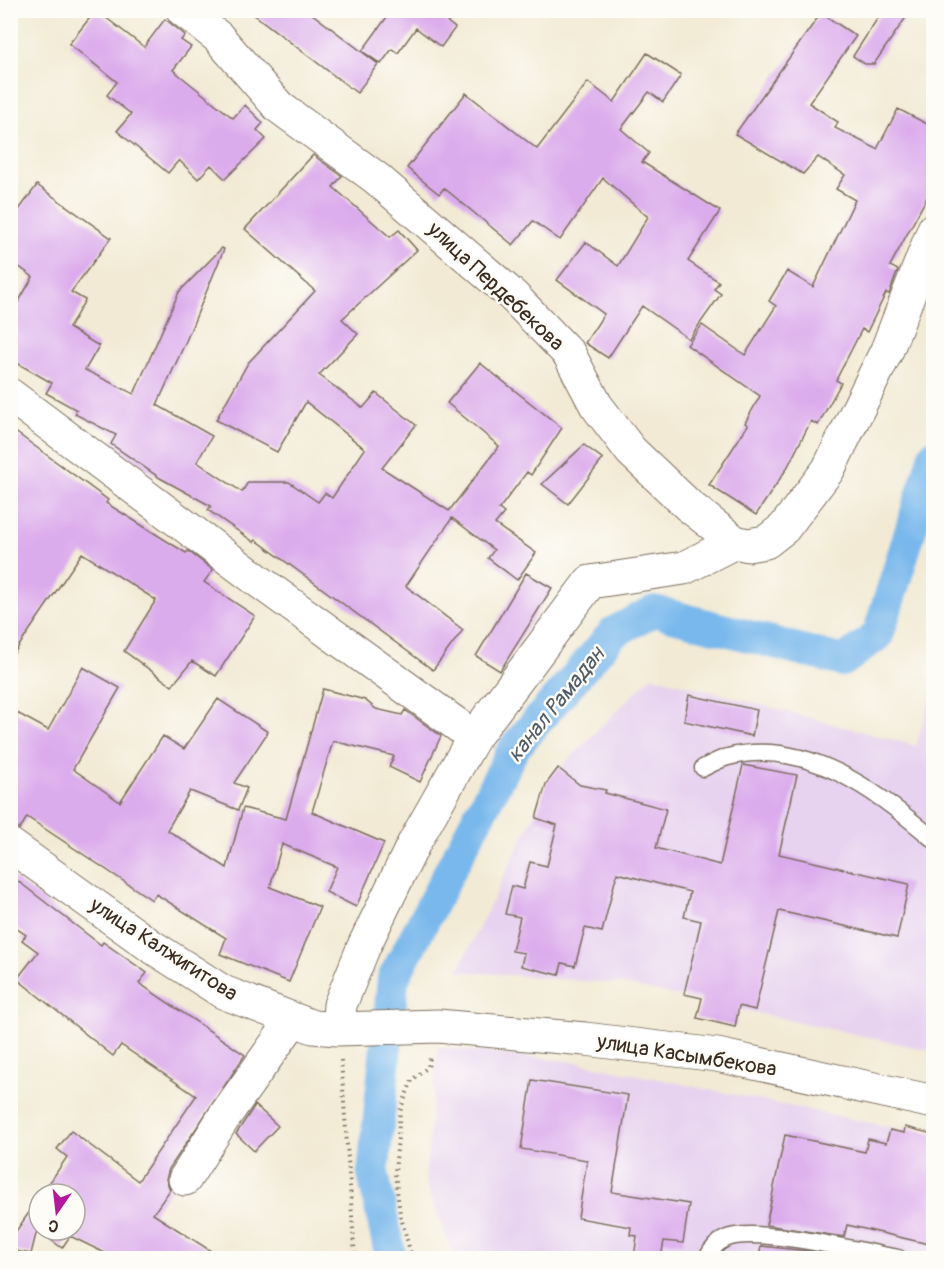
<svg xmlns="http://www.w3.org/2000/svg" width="944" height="1269" font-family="Pangolin,sans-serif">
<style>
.built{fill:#e7d2ef}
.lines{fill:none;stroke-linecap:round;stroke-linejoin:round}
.canal{stroke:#78b8ec;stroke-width:32}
.building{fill:#dbacec}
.lane-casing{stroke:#7b6d5e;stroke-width:19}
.street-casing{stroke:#7b6d5e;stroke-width:35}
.path{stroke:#7b6d5e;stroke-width:4;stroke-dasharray:1.5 4.5;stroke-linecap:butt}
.lane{stroke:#fff;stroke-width:16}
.street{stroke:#fff;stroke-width:33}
.labels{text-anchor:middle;stroke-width:5;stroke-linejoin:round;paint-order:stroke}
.street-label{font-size:21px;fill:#3b2a1e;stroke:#fdfcf7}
.water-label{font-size:22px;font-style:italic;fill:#505c66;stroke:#fdfcf7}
</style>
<rect width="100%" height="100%" fill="#fdfcf7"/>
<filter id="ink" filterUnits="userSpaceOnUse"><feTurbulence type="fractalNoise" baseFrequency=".0167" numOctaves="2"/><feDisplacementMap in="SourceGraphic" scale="12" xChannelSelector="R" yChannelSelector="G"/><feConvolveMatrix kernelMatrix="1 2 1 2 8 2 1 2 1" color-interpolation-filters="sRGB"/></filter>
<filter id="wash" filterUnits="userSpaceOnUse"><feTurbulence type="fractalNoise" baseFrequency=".008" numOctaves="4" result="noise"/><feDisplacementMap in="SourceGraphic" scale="24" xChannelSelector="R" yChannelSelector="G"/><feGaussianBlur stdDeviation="1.35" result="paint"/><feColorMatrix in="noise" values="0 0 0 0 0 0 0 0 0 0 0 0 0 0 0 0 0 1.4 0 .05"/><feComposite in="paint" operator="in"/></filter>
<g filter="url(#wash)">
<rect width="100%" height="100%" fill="#f2ead4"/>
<path class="built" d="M652 676 916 746 933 689V1051L622 984 458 971 554 774Z
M438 1047 576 1062 933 1136V1258H454L425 1181Z"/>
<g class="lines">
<path class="canal" d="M391 1258 373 1174 393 979 514 748 614 632 654 611 843 661 878 635 934 455"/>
</g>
<g id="blocks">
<path class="building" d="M96 10 144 47 165 19 185 35 181 40 191 47 173 70 233 118 245 105 263 123 257 130 266 139 225 179 211 165 198 179 179 160 168 173 117 131 131 114 107 95 117 82 69 44Z
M248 10H307L378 64 357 93Z
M392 10H432L455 28 441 47 416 28 398 53 392 49 381 64 362 51Z
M883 10H911L874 64H865L853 56Z
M821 13 856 36 809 103 838 122 835 128 877 149 898 109 933 127V186L890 266 898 270 889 294 886 293 867 332 862 329 836 380 841 383 818 425 811 421 787 468 756 515 709 485 748 425 745 423 760 396 687 345 702 325 745 355 776 306 769 301 787 271 813 287 855 200 836 189 845 175 818 157 803 174 735 134Z
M647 53 681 75 663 102 649 92 621 129 649 153 642 162 720 211 688 261 719 282 714 289 721 294 689 339 642 306 608 358 585 343 604 314 557 280 586 242 618 266 648 217 603 178 560 240 533 221 513 245 444 188 439 194 407 168 466 93 537 149 588 82 614 102Z
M313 155 342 176 333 187 390 237 399 230 417 250 342 319 358 334 319 375 363 408 376 393 416 425 382 468 449 511 499 446 447 403 480 363 562 428 531 475 527 472 499 509 504 513 495 524 536 553 517 580 488 558 494 550 452 518 406 586 463 630 433 670 256 540 254 542 208 510 211 506 160 478 111 444 116 435 75 414 77 410 46 393 52 383 10 359V316L33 277 10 260V222L37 185 111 238 71 292 85 300 69 328 99 346 85 370 134 394 179 292 222 248 224 249 186 341 157 405 212 436 197 462 242 492 248 482H289L318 502 325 493 332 498 365 449 306 402 277 452 216 420 248 363 315 291 245 229Z
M10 428 108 500 106 503 186 553 188 551 213 570 204 582 255 616 216 676 192 661 172 686 124 651 156 600 82 553 10 659Z
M584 445 603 459 568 504 542 484Z
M526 573 552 588 500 671 476 656Z
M83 667 120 688 73 769 120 802 163 736 184 749 218 699 268 732 234 783 247 788 238 810 190 791 167 830 227 868 243 808 286 819 323 689 365 700 376 709 402 715 405 710 441 736 420 782 389 767 394 756 333 741 312 812 384 843 356 907 326 892 337 867 282 844 270 887 320 907 289 982 220 954 226 938 156 894 152 900 27 817 20 829 10 826V709L48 730Z
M689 695 757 710 752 736 684 721Z
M743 765 797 775 779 854 909 884 897 938 779 911 755 1010 739 1006 735 1027 697 1018 702 998 684 994 701 921 684 917 690 892 617 873 602 932 585 928 575 966 562 963 559 975 521 966 524 953 512 951 520 917 505 914 512 886 523 889 530 862 547 866 557 825 536 818 546 784 558 768 580 785 606 790 605 793 666 809 656 848 720 865Z
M10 875 101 945 103 942 147 973 139 983 245 1055 169 1169 166 1179 170 1190 153 1214 222 1258H115L70 1236 62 1248 37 1230 31 1254 10 1250V1240L39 1198V1230H75V1194H42L67 1157 57 1149 71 1131 138 1181 196 1096 121 1045 113 1056 17 979 38 952 22 940 26 935 10 924Z
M532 1080 628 1095 612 1192 689 1204 683 1243 664 1241 661 1258H634L637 1236 630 1235 631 1227 578 1218 587 1160 521 1149Z
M255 1105 278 1126 254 1151 236 1134Z
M905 1127 933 1134V1245L847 1225 844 1237 766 1225 785 1135 865 1152 868 1139 886 1143 890 1130 904 1133Z
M761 1246 807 1251 840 1257 759 1258Z"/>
</g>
</g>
<g filter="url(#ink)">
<use href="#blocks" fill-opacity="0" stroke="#7b6d5e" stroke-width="1.5"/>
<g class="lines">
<g class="lane-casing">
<path id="lane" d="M703 768C711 764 720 759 728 757 805 737 879 792 934 840
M707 1258C711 1250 716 1243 725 1239 753 1225 863 1252 898 1258"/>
</g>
<g class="street-casing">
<path id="street" d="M183 10 218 37 279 107 376 178 513 296 569 354 596 405 631 451 689 506 735 542 748 545 766 542 784 528 828 470 887 350 934 229
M10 395 260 582 474 737
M10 845 151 946 223 992 313 1027 338 1029 438 1026 585 1039 717 1055 934 1102
M338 1029 340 1005 364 946 414 843 474 737 590 582 684 568 735 542
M185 1179 226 1114 293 1020"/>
</g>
<path class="path" d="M341 1060 355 1258
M412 1258 400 1214 395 1174 400 1111 412 1080 428 1067 430 1058"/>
<use href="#lane" class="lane"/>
<use href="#street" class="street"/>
</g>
</g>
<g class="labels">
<g class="street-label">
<text transform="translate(496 286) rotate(43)" y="7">улица Пердебекова</text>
<text transform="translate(164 949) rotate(33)" y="7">улица Калжигитова</text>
<text transform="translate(687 1055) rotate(9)" y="7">улица Касымбекова</text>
</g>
<g class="water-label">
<text transform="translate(555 704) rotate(-51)" y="8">канал Рамадан</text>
</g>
</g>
<rect width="944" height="1269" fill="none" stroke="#fdfcf7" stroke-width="36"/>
<g transform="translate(57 1212) rotate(194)"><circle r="28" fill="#fdfcf7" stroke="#afa8a0" stroke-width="1.5"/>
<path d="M0-4.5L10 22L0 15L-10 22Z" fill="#b5179e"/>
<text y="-9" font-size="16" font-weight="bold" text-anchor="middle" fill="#3b2a1e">С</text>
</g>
</svg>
